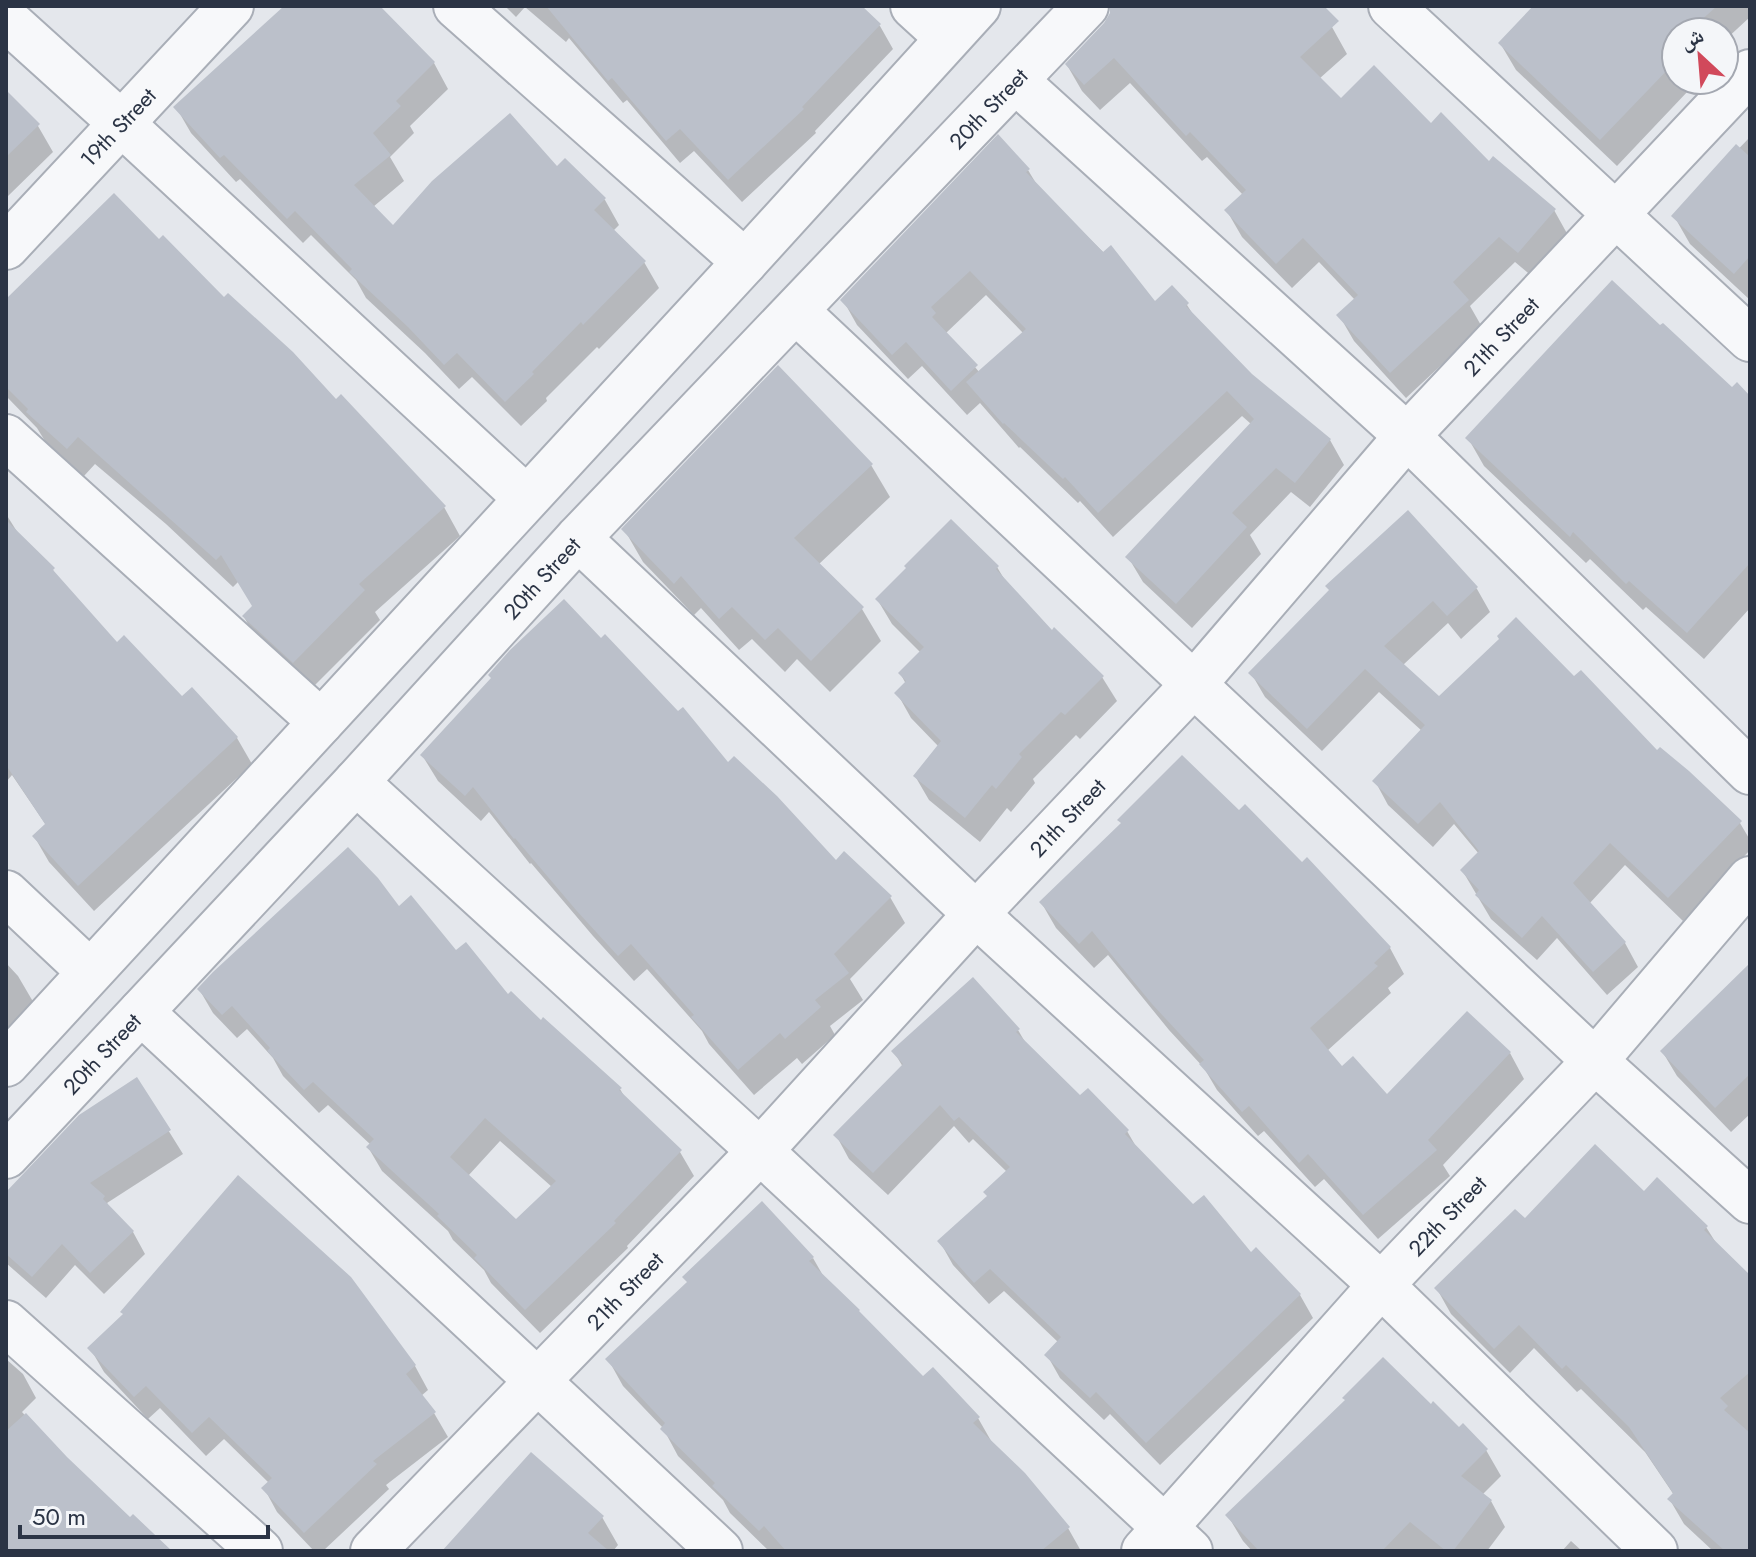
<svg xmlns="http://www.w3.org/2000/svg" width="1756" height="1557" font-family="Jost,'Noto Naskh Arabic',sans-serif">
<style>
.shadow{fill:#0003;fill-rule:evenodd}
.building{fill:#bbc0ca;fill-rule:evenodd}
.lines{fill:none;stroke-linecap:round;stroke-linejoin:round}
.minor-casing{stroke:#a9aeb7;stroke-width:48}
.minor{stroke:#f7f8fa;stroke-width:44}
.labels{text-anchor:middle;stroke-width:6;stroke-linejoin:round;paint-order:stroke}
.street-label{font-size:22px;fill:#2b3445;stroke:#f4f6f9}
</style>
<rect width="100%" height="100%" fill="#e4e7ec"/>
<path class="shadow" d="M287 6H377L434 63 448 89 410 126 414 133 390 157 404 181 373 207 393 228 556 169 565 161 605 200 619 225 613 231 644 262 659 288 599 349 597 347 546 398 547 401 521 426 472 377 459 389 425 353 366 298 356 280 311 235 303 243 240 179 236 182 191 133 176 107Z
M505 6H859L880 26 893 49 815 131 816 133 742 202 694 151 680 163 627 100 623 103 569 38 566 42 525 7 516 17Z
M1112 6H1316L1332 27 1347 54 1319 79 1341 101 1431 125 1554 210 1569 237 1534 278 1515 262 1470 306 1482 327 1406 398 1354 341 1339 315 1355 300 1319 262 1292 288 1242 237 1227 211 1243 195 1207 157 1202 161 1130 83 1100 110 1082 91 1067 65 1106 24 1112 12Z
M1536 6H1750V17L1724 41V32H1676V80H1683L1689 90 1617 166 1516 70 1500 43Z
M6 92 38 126 53 152 6 198Z
M1750 137V300L1690 244 1674 216Z
M1028 170 1040 190 1155 303 1172 288 1187 305 1196 319 1250 376 1330 440 1344 465 1310 507 1291 492 1250 535 1261 554 1192 628 1143 582 1128 557 1251 424 1242 416 1113 537 1080 501 1078 503 1020 447 1019 448 980 403 967 415 922 366 908 379 857 325 843 300ZM986 295 1024 334 980 373 946 333Z
M159 242 336 402 444 507 460 536 375 612 380 620 310 690 260 645 244 617 254 607 239 581 233 587 166 524 95 464 84 476 45 441 37 428 6 396V302Z
M1732 389 1750 399V608L1704 659 1646 607 1643 610 1590 559 1586 563 1484 466 1468 438Z
M871 465 890 497 818 565 862 609 881 641 830 692 797 659 785 672 752 639 739 650 701 608 694 615 643 562 624 529Z
M1407 513 1477 589 1490 612 1461 639 1448 623 1403 665 1439 698 1574 679 1657 753 1740 823 1750 840V850L1683 921 1625 865 1589 904 1625 943 1638 967 1607 995 1557 938 1537 960 1491 919 1462 870 1479 854 1454 824 1433 847 1388 805 1375 781 1422 731 1379 692 1322 751 1265 697 1251 673Z
M6 514 21 538 53 570 60 582 117 644 182 699 192 690 237 738 252 764 94 911 49 862 34 836 46 825 12 775 6 782Z
M997 567 1006 582 1052 632 1102 677 1117 701 1080 739 1076 735 1033 779 1035 783 1011 812 1007 808 980 842 929 800 915 776 939 747 911 718 897 693 906 684 900 673 921 653 892 624 877 599Z
M422 755 728 765 836 863 890 897 905 923 850 979 863 1000 830 1026 835 1035 802 1064 797 1058 754 1095 709 1044 702 1031 647 969 634 981 593 936 531 863 530 864 489 812 481 821 438 781Z
M1239 813 1390 948 1404 974 1388 988 1391 993 1327 1051 1342 1069 1387 1097 1510 1053 1524 1079 1443 1165 1450 1176 1378 1239 1324 1179 1315 1187 1264 1131 1258 1136 1217 1090 1204 1068 1169 1030 1108 955 1094 968 1056 928 1041 902Z
M398 908 456 953 620 1089 627 1101 680 1152 694 1176 627 1246 628 1248 540 1333 491 1283 484 1270 453 1240 448 1231 382 1171 368 1147 371 1145 328 1105 319 1113 283 1076 273 1058 247 1029 237 1038 213 1013 199 989ZM500 1141 552 1187 516 1222 468 1176Z
M6 963 18 976 35 1005 6 1031Z
M1750 965V1114L1731 1132 1677 1076 1662 1051Z
M1018 1030 1028 1047 1080 1098 1127 1131 1138 1150 1192 1207 1300 1295 1313 1318 1160 1465 1110 1414 1104 1420 1060 1378 1047 1355 1059 1343 1004 1291 989 1304 953 1265 940 1242 988 1198 1007 1172 973 1139 969 1143 954 1126 888 1195 849 1159 836 1135 903 1067 894 1052Z
M137 1080 183 1154 107 1203 111 1210 133 1232 145 1254 104 1294 75 1265 46 1298 6 1263V1195Z
M1644 1193 1706 1227 1718 1246 1750 1278V1551H1713L1684 1524 1670 1500 1674 1495 1645 1452 1581 1389 1577 1392 1534 1348 1510 1373 1451 1314 1437 1289 1525 1221Z
M813 1258 825 1279 923 1379 978 1418 994 1446 1068 1528 1081 1551H769L730 1513 723 1500 678 1456 663 1428 623 1386 608 1359Z
M349 1278 415 1366 428 1390 421 1396 434 1413 448 1437 386 1485 389 1489 323 1551H314L277 1512 264 1488 269 1483 224 1439 206 1456 160 1408 148 1419 104 1372 90 1348Z
M6 1359 23 1374 36 1398 22 1412 65 1458 130 1520 169 1551H6Z
M1459 1430 1486 1450 1501 1476 1482 1495 1491 1501 1505 1527 1487 1551H1252L1243 1541 1228 1516Z
M602 1517 618 1545 613 1551H445Z
M1571 1541 1582 1551H1562Z"/>
<path class="building" d="M284 6H380L435 62 396 101 401 106 373 133 391 155 354 185 393 225 432 181 510 113 557 166 565 158 606 198 594 210 646 261 583 325 581 322 532 372 534 374 505 402 457 353 444 365 408 327 349 272 352 269 295 211 287 219 224 155 220 158 173 107Z
M546 6H862L881 24 802 107 804 109 728 180 680 129 666 141 612 78 608 81Z
M1110 6H1324L1339 21 1300 57 1341 98 1374 65 1431 123 1441 112 1489 161 1493 156 1556 209 1518 253 1499 237 1453 282 1469 300 1390 373 1336 315 1358 295 1303 238 1276 264 1224 210 1246 190 1190 132 1186 136 1114 58 1084 85 1065 64 1104 23 1110 13Z
M1533 6H1717L1688 32H1676V43L1666 53 1675 62 1600 140 1498 43Z
M6 90 40 124 6 157Z
M998 134 1030 169 1026 172 1103 252 1111 245 1155 301 1172 285 1189 303 1186 306 1252 374 1331 439 1295 483 1276 468 1232 513 1247 527 1176 604 1125 557 1254 419 1227 391 1098 513 1065 477 1063 479 1004 423 1003 424 966 382 1026 329 970 271 931 307 936 313 932 317 978 365 951 391 906 342 892 355 840 300Z
M1736 144 1750 157V256L1734 274 1671 216Z
M114 193 159 239 163 235 224 297 228 293 293 352 336 399 341 394 446 506 359 584 365 590 293 663 242 616 252 606 221 555 216 560 78 437 67 449 26 412 28 409 6 387V299Z
M1612 280 1660 325 1663 323 1732 387 1737 382 1750 396V563L1687 633 1629 581 1626 584 1573 532 1570 537 1465 438Z
M778 365 873 464 794 538 864 607 811 661 778 628 765 640 732 607 719 619 681 576 674 584 621 529Z
M1408 510 1478 587 1447 616 1433 601 1384 646 1439 696 1499 639 1497 636 1516 617 1574 676 1581 670 1657 750 1660 747 1689 771 1742 821 1668 898 1610 843 1573 883 1626 942 1593 972 1542 916 1522 938 1475 895 1479 890 1460 870 1479 851 1440 802 1418 824 1372 781 1425 725 1365 669 1307 729 1248 673 1329 590 1325 586Z
M951 519 999 566 996 569 1052 630 1054 627 1104 676 1065 715 1061 712 1019 754 1022 757 996 789 992 785 965 818 913 776 941 741 894 693 906 681 898 673 924 647 875 599 906 568 904 566Z
M6 520 55 568 53 570 117 642 124 635 182 696 192 687 238 737 78 886 32 836 45 824 6 765Z
M564 599 601 638 605 634 678 711 683 707 728 762 734 756 777 796 836 860 844 851 892 896 834 954 849 973 815 1000 821 1007 785 1039 780 1033 738 1070 691 1017 694 1015 631 944 618 956 576 910 515 838 514 839 473 787 465 796 420 755 491 678 488 675 510 650Z
M1182 755 1239 810 1245 804 1302 862 1307 857 1391 947 1374 963 1378 966 1310 1028 1342 1066 1353 1056 1387 1094 1467 1011 1511 1052 1428 1140 1437 1150 1363 1215 1308 1154 1299 1163 1249 1106 1242 1112 1199 1064 1204 1060 1152 1004 1092 931 1079 944 1039 902 1121 823 1117 820Z
M348 847 378 878 399 906 411 895 456 950 466 942 508 994 511 991 541 1020 543 1017 622 1088 619 1090 682 1150 614 1221 616 1223 525 1310 474 1258 477 1255 437 1216 439 1214 366 1147 374 1139 313 1082 304 1090 267 1051 270 1048 232 1006 222 1015 197 989 213 972ZM485 1118 556 1181 516 1219 450 1157Z
M1750 963V1074L1715 1108 1660 1051Z
M973 977 1020 1029 1016 1032 1080 1095 1088 1088 1129 1130 1125 1134 1193 1204 1204 1195 1251 1252 1256 1247 1301 1294 1146 1443 1096 1392 1090 1398 1044 1355 1061 1337 990 1269 974 1283 937 1241 987 1196 983 1192 1010 1167 959 1117 954 1121 940 1105 873 1173 833 1135 903 1064 891 1051Z
M137 1077 171 1130 90 1183 105 1196 103 1199 134 1231 90 1273 62 1244 32 1277 6 1254V1192L79 1115Z
M1595 1144 1644 1191 1657 1177 1708 1226 1704 1230 1750 1275V1372L1720 1398 1728 1406 1724 1410 1750 1433V1551H1725L1667 1499 1673 1493 1629 1427 1566 1365 1562 1369 1519 1325 1494 1349 1434 1288 1515 1209 1525 1218Z
M238 1175 351 1277 416 1365 406 1374 436 1412 373 1461 377 1464 304 1533 261 1488 272 1478 209 1417 192 1433 146 1386 134 1397 87 1348 123 1314 120 1312Z
M762 1201 814 1257 809 1261 860 1310 859 1311 923 1376 933 1367 980 1417 973 1423 1025 1473 1070 1527 1041 1551H786L764 1526 759 1531 712 1486 715 1483 660 1429 665 1423 605 1359 687 1282 682 1277Z
M1383 1357 1431 1404 1433 1401 1459 1427 1463 1423 1488 1449 1461 1476 1492 1500 1453 1551H1446L1410 1522 1382 1551H1259L1225 1515 1345 1400 1342 1398Z
M26 1413 67 1457 130 1517 133 1514 172 1551H6V1431Z
M531 1452 604 1516 588 1533 609 1551H442Z"/>
<g class="lines">
<g class="minor-casing">
<g id="minor">
<path d="M456 6 745 262"/>
<path d="M913 6 948 38"/>
<path d="M1391 6 1750 339"/>
<path d="M6 19 121 123 526 498"/>
<path d="M1016 81 1407 436 1750 772"/>
<path id="s1" d="M6 247 231 6"/>
<path d="M796 311 1595 1061 1750 1201"/>
<path d="M6 437 321 722"/>
<path d="M578 538 976 914 1381 1285 1655 1551"/>
<path d="M356 782 760 1151 1190 1551"/>
<path d="M6 893 90 972"/>
<path d="M141 1012 720 1551"/>
<path d="M6 1064 745 262 978 6"/>
<path id="s2" d="M6 1156 356 782 578 538 1086 6"/>
<path d="M6 1323 260 1551"/>
<path id="s3" d="M373 1551 760 1151 976 914 1194 684 1407 436 1750 72"/>
<path id="s4" d="M1144 1551 1381 1285 1595 1061 1750 879"/>
</g>
</g>
<use href="#minor" class="minor"/>
</g>
<g class="labels">
<g class="street-label">
<text dy="8" stroke="none"><textPath href="#s2" startOffset="1436">20th Street</textPath></text>
<text dy="8" stroke="none"><textPath href="#s1" startOffset="164">19th Street</textPath></text>
<text dy="8" stroke="none"><textPath href="#s3" startOffset="1658">21th Street</textPath></text>
<text dy="8" stroke="none"><textPath href="#s2" startOffset="788">20th Street</textPath></text>
<text dy="8" stroke="none"><textPath href="#s3" startOffset="1010">21th Street</textPath></text>
<text dy="8" stroke="none"><textPath href="#s2" startOffset="140">20th Street</textPath></text>
<text dy="8" stroke="none"><textPath href="#s4" startOffset="452">22th Street</textPath></text>
<text dy="8" stroke="none"><textPath href="#s3" startOffset="362">21th Street</textPath></text>
</g>
</g>
<rect width="1756" height="1557" fill="none" stroke="#2b3445" stroke-width="16"/>
<g transform="translate(1700 56) rotate(334)"><circle r="38" fill="#f4f6f9" stroke="#a4a8b1" stroke-width="2"/>
<path d="M0-6L14 30L0 20L-14 30Z" fill="#d1495b"/>
<text y="-12" font-size="22" font-weight="bold" text-anchor="middle" fill="#2b3445">ش</text>
</g>
<path d="M20 1525v12h248v-12" fill="none" stroke="#2b3445" stroke-width="4"/>
<text x="32" y="1525" font-size="24" fill="#2b3445" stroke="#f4f6f9" stroke-width="6" paint-order="stroke">50 m</text>
</svg>
